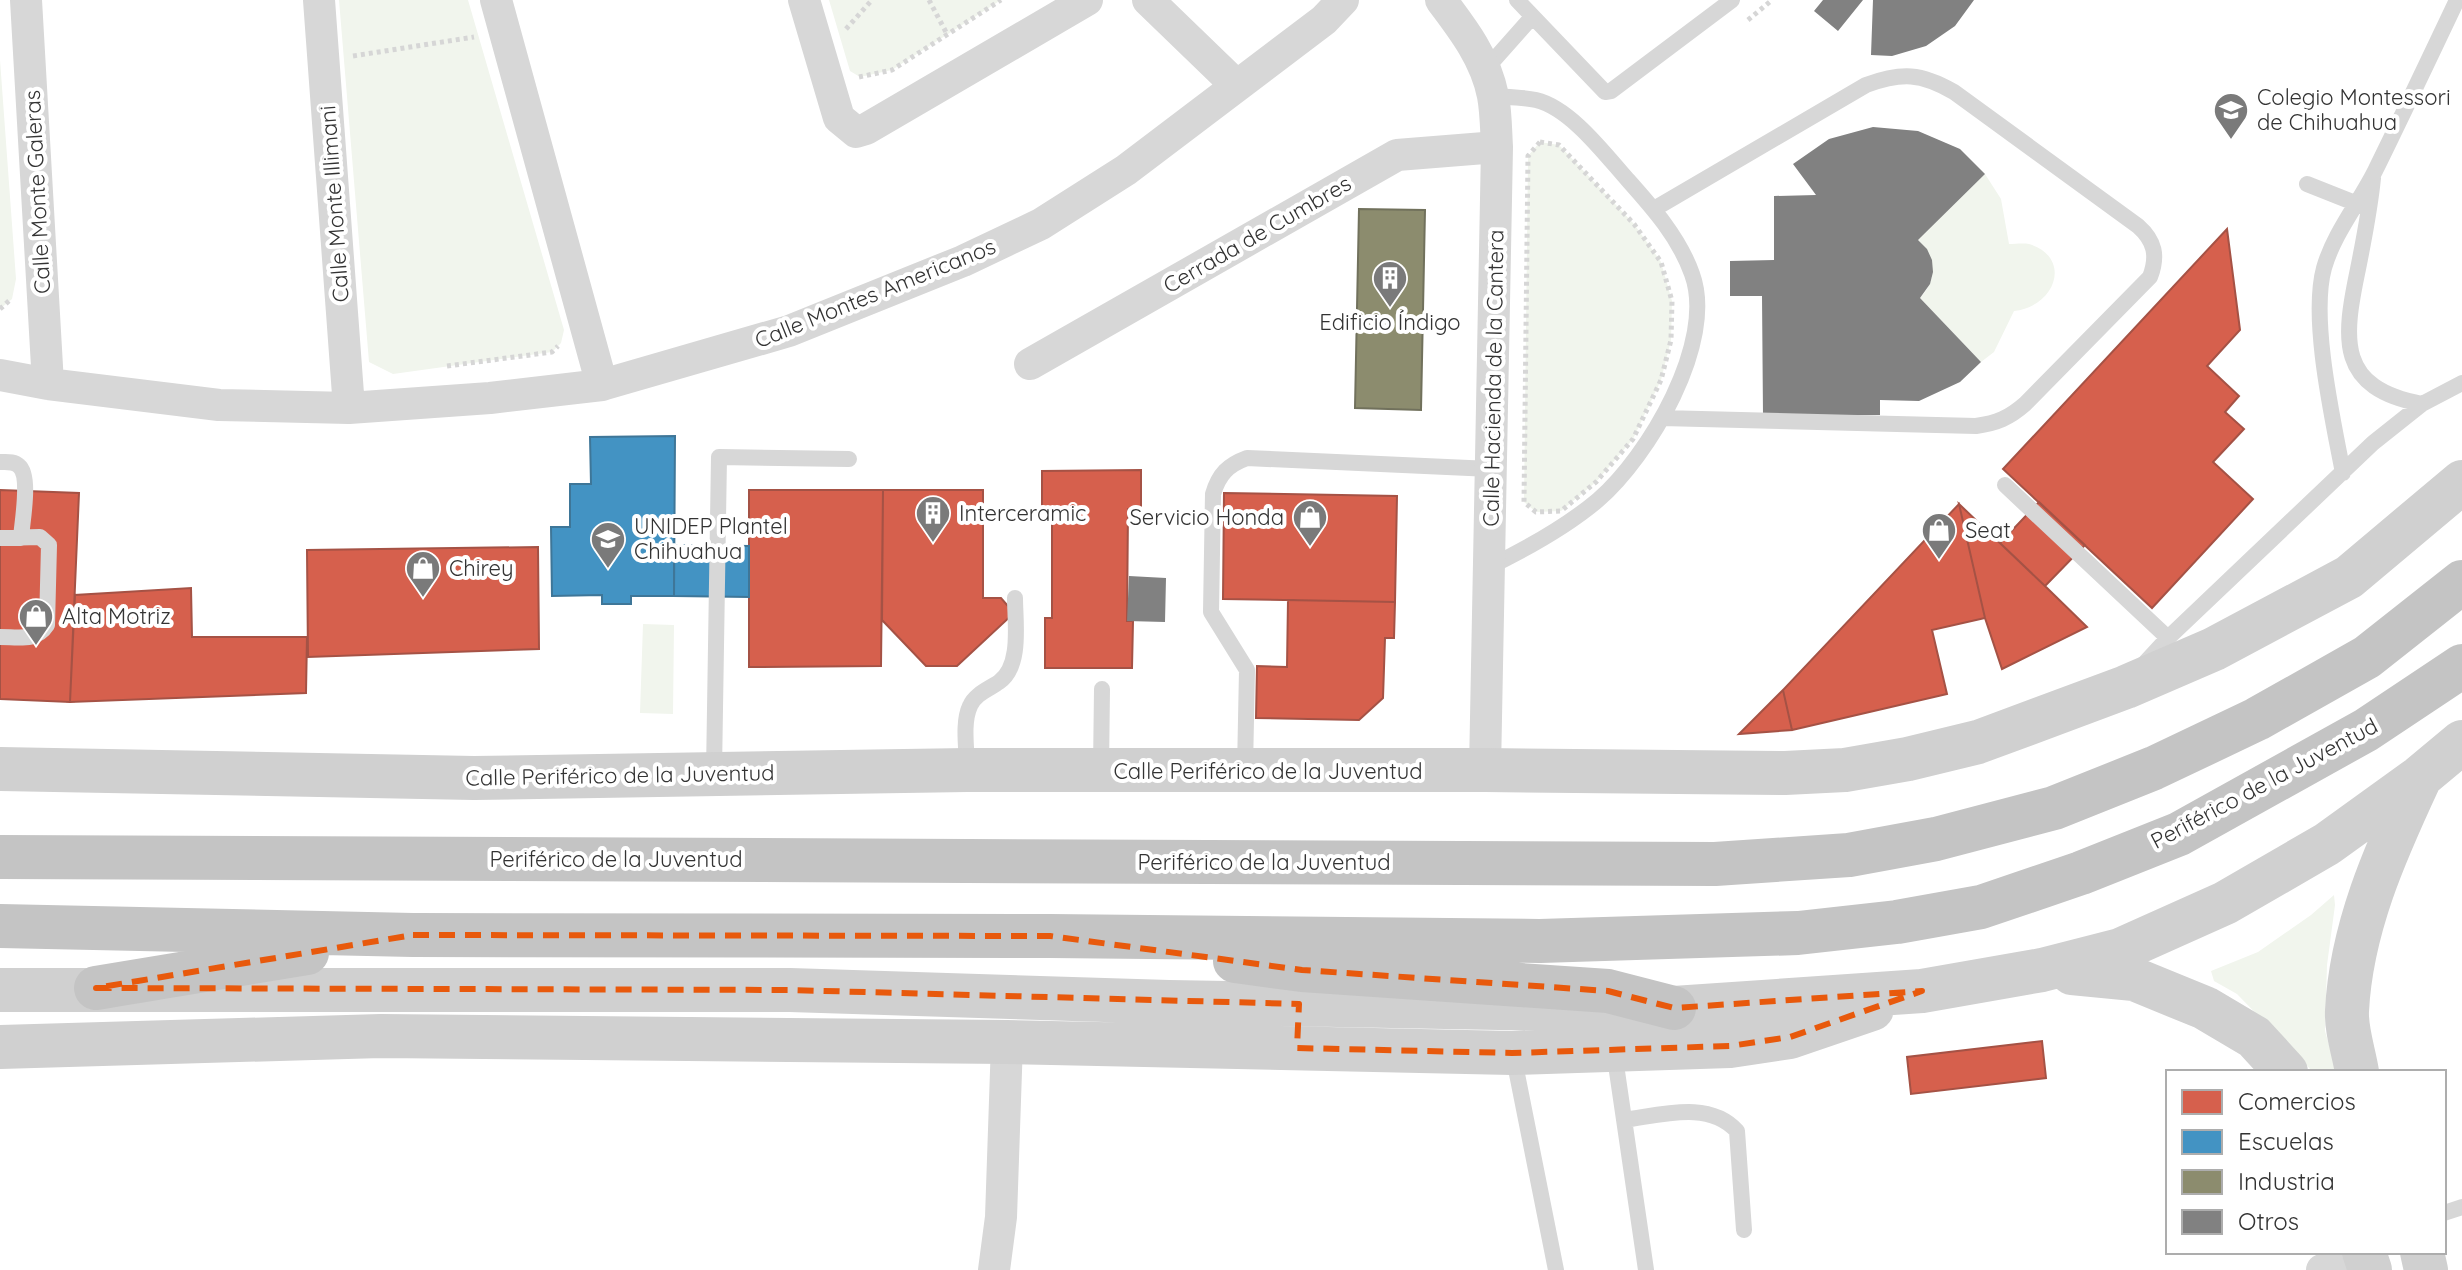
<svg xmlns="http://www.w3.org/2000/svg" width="2462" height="1270" font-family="Quicksand,sans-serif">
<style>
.green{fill:#f1f5ed}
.shops{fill:#d6604d;stroke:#a55245;stroke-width:2}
.schools{fill:#4393c3;stroke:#3e7698;stroke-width:2}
.industry{fill:#8c8c6e;stroke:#71715c;stroke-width:2}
.building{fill:#818181}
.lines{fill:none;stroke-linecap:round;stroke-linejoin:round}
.path{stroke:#d6d6d6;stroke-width:5;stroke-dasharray:4 4;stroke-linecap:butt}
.lane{stroke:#d7d7d7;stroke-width:16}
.street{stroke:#d7d7d7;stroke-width:32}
.secondary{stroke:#d0d0d0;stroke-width:44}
.highway{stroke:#c4c4c4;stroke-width:44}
.marked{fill:none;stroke:#e8590c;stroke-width:6;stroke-dasharray:16 10;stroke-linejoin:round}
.labels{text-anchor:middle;stroke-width:8;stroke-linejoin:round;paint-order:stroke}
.poi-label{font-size:22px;fill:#333;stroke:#fff;text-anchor:start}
.street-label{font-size:22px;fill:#333;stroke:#fff}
</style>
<rect width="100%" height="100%" fill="#fff"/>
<path class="green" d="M339 0H468L564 330 561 343 552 352 393 374 369 362Z
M829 0H1001L892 70 860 77 850 71Z
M0 60 16 279 12 299 0 309Z
M1540 142 1559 145 1634 224 1661 262 1672 301 1671 340 1661 380 1633 439 1596 482 1561 511 1536 512 1524 502 1528 156Z
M1985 174 2001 199 2009 244C2015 244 2023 243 2029 244 2072 257 2057 306 2014 311L1994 352 1981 362 1920 298C1938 279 1935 258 1918 240Z
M643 624 674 625 673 714 640 713Z
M2334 895 2335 905 2327 965 2325 1031 2337 1072H2313L2237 994 2214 981 2211 971 2258 952 2311 915Z"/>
<path class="shops" d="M2227 229 2240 330 2207 366 2239 396 2225 412 2244 429 2213 462 2253 499 2152 608 2003 469Z
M1141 470V509H1128L1127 621H1133L1132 668H1045V618H1052V508H1042V471Z
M0 490 79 493 70 702 0 699Z
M749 490H883L881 666 749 667Z
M883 490H983V598H1001L1014 613 957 666H926L882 620Z
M1224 493 1397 496 1395 602 1223 599Z
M2039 502 2085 545 2045 586 2000 543Z
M1959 504 1985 618 1932 630 1947 694 1792 730 1783 690Z
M1959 504 2045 586 2087 627 2002 669 1985 618Z
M538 547 539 649 308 657 307 550Z
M191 588 192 637H307L306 693 70 702 75 595Z
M1288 600 1395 602 1394 638H1385L1383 698 1359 720 1256 718 1257 666 1287 667Z
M1783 690 1792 730 1739 734Z
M2042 1041 2046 1078 1911 1094 1907 1057Z"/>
<path class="schools" d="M675 436 674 596H631V604H602V595L552 596 551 527H570V484H591L590 437Z
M674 545 749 546V597L674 596Z"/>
<path class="industry" d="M1359 209 1425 210 1421 410 1355 408Z"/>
<path class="building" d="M1823 0H1863L1838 31 1814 11Z
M1873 0H1974L1955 26 1926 46 1892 56 1871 55Z
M1873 127 1918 131 1960 149 1985 174 1918 240 1927 249 1932 260 1933 272 1930 284 1920 298 1981 362 1960 382 1919 401 1880 400V415L1763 416 1762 296H1730V261L1774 260V196L1816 195 1793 164 1829 139Z
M1129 576 1166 578 1165 622 1127 621Z"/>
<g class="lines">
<path class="path" d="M929 0 947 34
M1748 20 1772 0
M846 29 872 0
M353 56 474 37
M859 77 892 70 1001 0
M1540 142 1559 145 1634 224 1661 262 1672 301 1671 340 1661 380 1633 439 1596 482 1561 511 1536 512 1524 502 1528 156Z
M0 309 11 299
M447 366 552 352 558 346"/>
<path class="lane" d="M1517 0 1605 92 1611 91 1732 0
M1485 70 1532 17
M2373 178C2370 209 2364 239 2358 269 2343 340 2337 388 2422 404
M2307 184 2365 207
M1654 209 1866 85C1902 72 1921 73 1954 92L2138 226C2155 241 2158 256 2150 277L2025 404C2009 418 1997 423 1976 426L1662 418
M0 462C7 462 14 461 19 466 31 476 22 522 21 538
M2343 473C2333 420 2310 319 2324 268 2334 233 2359 203 2375 171 2403 114 2430 57 2457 0
M2005 485 2168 638
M0 538 40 537 49 545 47 625C36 642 18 637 0 637
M1489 567C1526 549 1566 527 1598 500 1648 457 1717 342 1692 274 1679 237 1652 207 1627 179 1604 153 1570 108 1536 100 1522 97 1507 97 1493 96
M2144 664 2168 638 2373 443 2422 404 2462 383
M967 768C967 750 962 723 970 706 975 694 989 689 999 682 1022 666 1015 622 1015 598
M1101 769 1102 689
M1245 769 1247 670 1211 612 1213 494C1219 474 1228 465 1247 458L1491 469
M714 772 719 457 849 459
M1614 1051 1646 1270
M1513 1054 1556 1270
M1624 1120C1662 1115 1709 1100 1737 1131L1744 1230
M2444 1213 2462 1207"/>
<path class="street" d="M26 0 48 384
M319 0 349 408
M496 0 602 385
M804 0 839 118 856 132 866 129 1087 0
M1148 0 1237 86
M1441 0C1463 29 1486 59 1493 96 1496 112 1496 130 1497 147L1485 770
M1030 364 1397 155 1497 147
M0 375 48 384 219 405 349 408 490 398 602 385 789 331 963 261 1041 224 1126 170 1324 20 1343 0
M994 1270 1001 1217 1007 1042
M2322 1270 2364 1252"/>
<path class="secondary" d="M0 769 474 778 967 770H1485L1785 773 1845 770 1908 759 1978 742 2126 687 2214 649 2349 577 2462 482
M2072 973 2134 979 2205 1008 2254 1037 2286 1072
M0 990H790L1169 1002 1560 1009 1674 1008 1922 991 2042 970 2120 950 2225 903 2327 844 2420 777 2462 742
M0 1047 381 1036 1007 1042 1512 1053 1730 1046 1790 1037 1872 1009
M2357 1072C2354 1053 2346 1030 2347 1011 2351 929 2385 853 2419 780
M2364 1252 2370 1270
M2422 1252 2426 1270"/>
<path class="highway" d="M0 857 1715 864 1849 855 1936 839 2054 808 2154 768 2257 719 2367 657 2462 582
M0 926 413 935 1050 936 1540 941 1798 933 1897 922 1981 907 2081 873 2179 834 2366 730 2462 666
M1235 961 1302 970 1608 991 1674 1008
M96 988 307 953"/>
</g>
<path class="marked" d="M413 935 1050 936 1302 970 1608 991 1674 1008 1922 991 1790 1037 1730 1046 1512 1053 1297 1048 1299 1004 790 990 96 988Z"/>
<defs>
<g id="school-pin" transform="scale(1.8)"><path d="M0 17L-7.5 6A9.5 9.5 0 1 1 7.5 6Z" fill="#7a7a7a" stroke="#fff"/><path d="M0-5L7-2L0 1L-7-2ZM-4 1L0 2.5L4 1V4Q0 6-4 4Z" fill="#fff"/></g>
<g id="building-pin" transform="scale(1.8)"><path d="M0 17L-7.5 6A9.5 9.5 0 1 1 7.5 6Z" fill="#7a7a7a" stroke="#fff"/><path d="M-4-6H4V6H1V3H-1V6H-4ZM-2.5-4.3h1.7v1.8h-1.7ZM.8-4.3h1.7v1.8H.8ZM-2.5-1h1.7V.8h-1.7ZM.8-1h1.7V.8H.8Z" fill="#fff"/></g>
<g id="shop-pin" transform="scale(1.8)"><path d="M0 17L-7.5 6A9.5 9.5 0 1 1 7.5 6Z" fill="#7a7a7a" stroke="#fff"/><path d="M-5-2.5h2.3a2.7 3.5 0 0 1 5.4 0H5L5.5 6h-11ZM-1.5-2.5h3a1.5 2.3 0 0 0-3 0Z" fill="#fff"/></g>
</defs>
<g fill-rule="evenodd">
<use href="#school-pin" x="2231" y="110"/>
<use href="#building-pin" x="1390" y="278"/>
<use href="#building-pin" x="933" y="513"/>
<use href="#shop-pin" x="1310" y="517"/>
<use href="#shop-pin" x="1939" y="530"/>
<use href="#school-pin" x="608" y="539"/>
<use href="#shop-pin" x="423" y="568"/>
<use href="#shop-pin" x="36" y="616"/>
</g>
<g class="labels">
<g class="poi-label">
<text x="2257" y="105">Colegio Montessori<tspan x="2257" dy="25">de Chihuahua</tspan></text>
<text x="1390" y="330" text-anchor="middle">Edificio Índigo</text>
<text x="959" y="521">Interceramic</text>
<text x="1284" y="525" text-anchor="end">Servicio Honda</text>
<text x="634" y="534">UNIDEP Plantel<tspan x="634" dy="25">Chihuahua</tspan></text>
<text x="1965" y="538">Seat</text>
<text x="449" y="576">Chirey</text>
<text x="62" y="624">Alta Motriz</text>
</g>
<g class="street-label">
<text transform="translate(37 192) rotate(-93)" y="8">Calle Monte Galeras</text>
<text transform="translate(334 204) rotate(-94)" y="8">Calle Monte Illimani</text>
<text transform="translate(1257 234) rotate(-30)" y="8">Cerrada de Cumbres</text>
<text transform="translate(875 293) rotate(-22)" y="8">Calle Montes Americanos</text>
<text transform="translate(1493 378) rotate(-89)" y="8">Calle Hacienda de la Cantera</text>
<text x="1268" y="779">Calle Periférico de la Juventud</text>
<text transform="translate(620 775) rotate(-1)" y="8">Calle Periférico de la Juventud</text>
<text transform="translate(2264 783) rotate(-28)" y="8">Periférico de la Juventud</text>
<text x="616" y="867">Periférico de la Juventud</text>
<text x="1264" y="870">Periférico de la Juventud</text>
</g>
</g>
<rect x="2166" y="1070" width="280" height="184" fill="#ffffff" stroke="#adadad" stroke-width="2"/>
<rect x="2182" y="1090" width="40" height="24" fill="#d6604d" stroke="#adadad" stroke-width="2"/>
<text x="2238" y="1110" font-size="24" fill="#333333">Comercios</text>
<rect x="2182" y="1130" width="40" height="24" fill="#4393c3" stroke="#adadad" stroke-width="2"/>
<text x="2238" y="1150" font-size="24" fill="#333333">Escuelas</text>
<rect x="2182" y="1170" width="40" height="24" fill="#8c8c6e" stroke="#adadad" stroke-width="2"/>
<text x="2238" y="1190" font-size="24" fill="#333333">Industria</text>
<rect x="2182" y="1210" width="40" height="24" fill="#818181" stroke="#adadad" stroke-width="2"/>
<text x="2238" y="1230" font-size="24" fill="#333333">Otros</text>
</svg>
